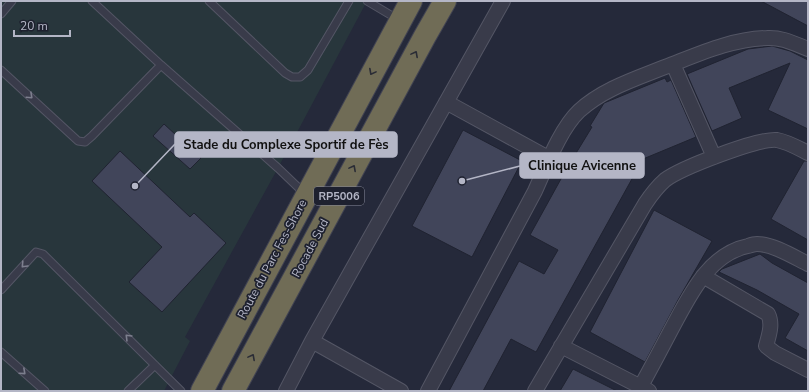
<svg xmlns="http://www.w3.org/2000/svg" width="809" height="392" font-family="'Nunito Sans',sans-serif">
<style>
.green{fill:#28363c}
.building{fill:#41455a;stroke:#202331}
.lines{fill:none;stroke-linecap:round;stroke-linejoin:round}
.lane-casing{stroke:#545665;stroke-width:9}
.street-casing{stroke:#545665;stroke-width:16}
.highway-casing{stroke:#414352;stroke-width:24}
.lane{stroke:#393b4a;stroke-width:7}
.street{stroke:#393b4a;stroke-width:14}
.highway{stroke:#706c56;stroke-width:22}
.oneway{stroke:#2a2c35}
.oneway2{stroke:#7d7f8e}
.labels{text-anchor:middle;stroke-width:3.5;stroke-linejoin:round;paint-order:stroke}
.shield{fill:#1e212f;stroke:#878999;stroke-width:1}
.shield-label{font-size:11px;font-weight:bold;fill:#b4b6c6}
.street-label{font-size:12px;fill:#b4b6c6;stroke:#1e212f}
.leader{fill:none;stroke:#b4b6c6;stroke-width:1.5}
.callout-dot{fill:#b4b6c6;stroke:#1e212f;stroke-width:1.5}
.callout{fill:#b4b6c6;stroke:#b4b6c6;stroke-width:1.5}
.callout-label{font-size:13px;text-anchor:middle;font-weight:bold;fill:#111}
</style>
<rect width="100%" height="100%" fill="#25293a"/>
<path class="green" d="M1 1H367L278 168 185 337 190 341 164 391H1Z"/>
<path class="building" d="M761 1H808V26Z
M772 46 790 51 808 60V129L768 110 790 63 729 88 742 118 712 131 687 74 748 49Z
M665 78 667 82 671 80 696 137 643 159 536 352 511 339 483 391H449L519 261 544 274 558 250 530 235 567 168 592 127 590 126 604 103Z
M164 124 201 158 190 169 153 136Z
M463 130 522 161 472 257 412 226Z
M120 151 190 217 194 213 226 243 162 312 129 282 162 247 92 181Z
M804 161H808V240L771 219Z
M654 210 712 241 678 300 645 362 590 332Z
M760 254 772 263 808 283V351L785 338 799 314 757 290 719 272 722 269Z
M573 369 617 391H560Z"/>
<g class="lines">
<g class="lane-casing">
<path id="lane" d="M92 1 161 65 278 168 305 194
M209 1 285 73 292 77H300L308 70 349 1
M367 1 399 20
M1 14 12 1
M1 70 78 141 85 142 92 136 161 65
M1 290 36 252 43 254 181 391
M1 352 45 391
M128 391 155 365"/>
</g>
<g class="street-casing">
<path id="street" d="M673 64 714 157
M446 102 550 159
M703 276 768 314C773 324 769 335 766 346L775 353 808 370
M312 341 401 391
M561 346 649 391
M641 386C651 368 661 349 671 330 689 297 708 254 748 246 751 245 755 244 757 244 773 244 794 257 808 264
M286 391 312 341 503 1
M428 391 535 191C546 167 560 129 579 111 603 89 635 79 665 67 699 54 731 39 767 38 782 37 795 44 808 49
M535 391 645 204C651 195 657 187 665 180 681 168 758 138 777 140 788 142 798 148 808 153"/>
</g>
<g class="highway-casing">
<path id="highway" d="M202 391 411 1
M233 391 425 36 445 1"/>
</g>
<use href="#lane" class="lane"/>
<use href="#street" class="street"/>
<use href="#highway" class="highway"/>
</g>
<defs><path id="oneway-chevron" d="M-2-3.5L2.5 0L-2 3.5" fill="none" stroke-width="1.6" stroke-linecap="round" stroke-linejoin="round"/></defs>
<g class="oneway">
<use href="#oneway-chevron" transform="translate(415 54) rotate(-62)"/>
<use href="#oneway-chevron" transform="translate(372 72) rotate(118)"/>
<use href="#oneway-chevron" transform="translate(353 168) rotate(-62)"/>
<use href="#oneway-chevron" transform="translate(252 357) rotate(-62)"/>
</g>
<g class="oneway2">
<use href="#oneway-chevron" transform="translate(30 96) rotate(43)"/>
<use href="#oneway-chevron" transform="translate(24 265) rotate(133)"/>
<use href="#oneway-chevron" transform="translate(128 337) rotate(-135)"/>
<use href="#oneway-chevron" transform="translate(23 372) rotate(42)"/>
</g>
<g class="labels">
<rect class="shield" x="314" y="187" width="50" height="18" rx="3"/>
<g class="shield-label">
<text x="339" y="200">RP5006</text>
</g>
<g class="street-label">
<text transform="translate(310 248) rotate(-62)" y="4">Rocade Sud</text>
<text transform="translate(272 259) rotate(-62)" y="4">Route du Parc Fes-Shore</text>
</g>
</g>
<path class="leader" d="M135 186L175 144M462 181L520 166"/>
<g class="callout-dot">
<circle cx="135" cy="186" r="4"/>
<circle cx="462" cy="181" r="4"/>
</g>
<g class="callout">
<rect x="175" y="132" width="222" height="25" rx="4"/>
<rect x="520" y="153" width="124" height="25" rx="4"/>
</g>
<g class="callout-label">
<text x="286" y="149">Stade du Complexe Sportif de Fès</text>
<text x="582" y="170">Clinique Avicenne</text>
</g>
<rect width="809" height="392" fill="none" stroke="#b4b6c6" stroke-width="4"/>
<path d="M14 30v6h56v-6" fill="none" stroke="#b4b6c6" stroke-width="2"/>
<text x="20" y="30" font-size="12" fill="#b4b6c6" stroke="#1e212f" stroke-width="3" paint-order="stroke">20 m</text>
</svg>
